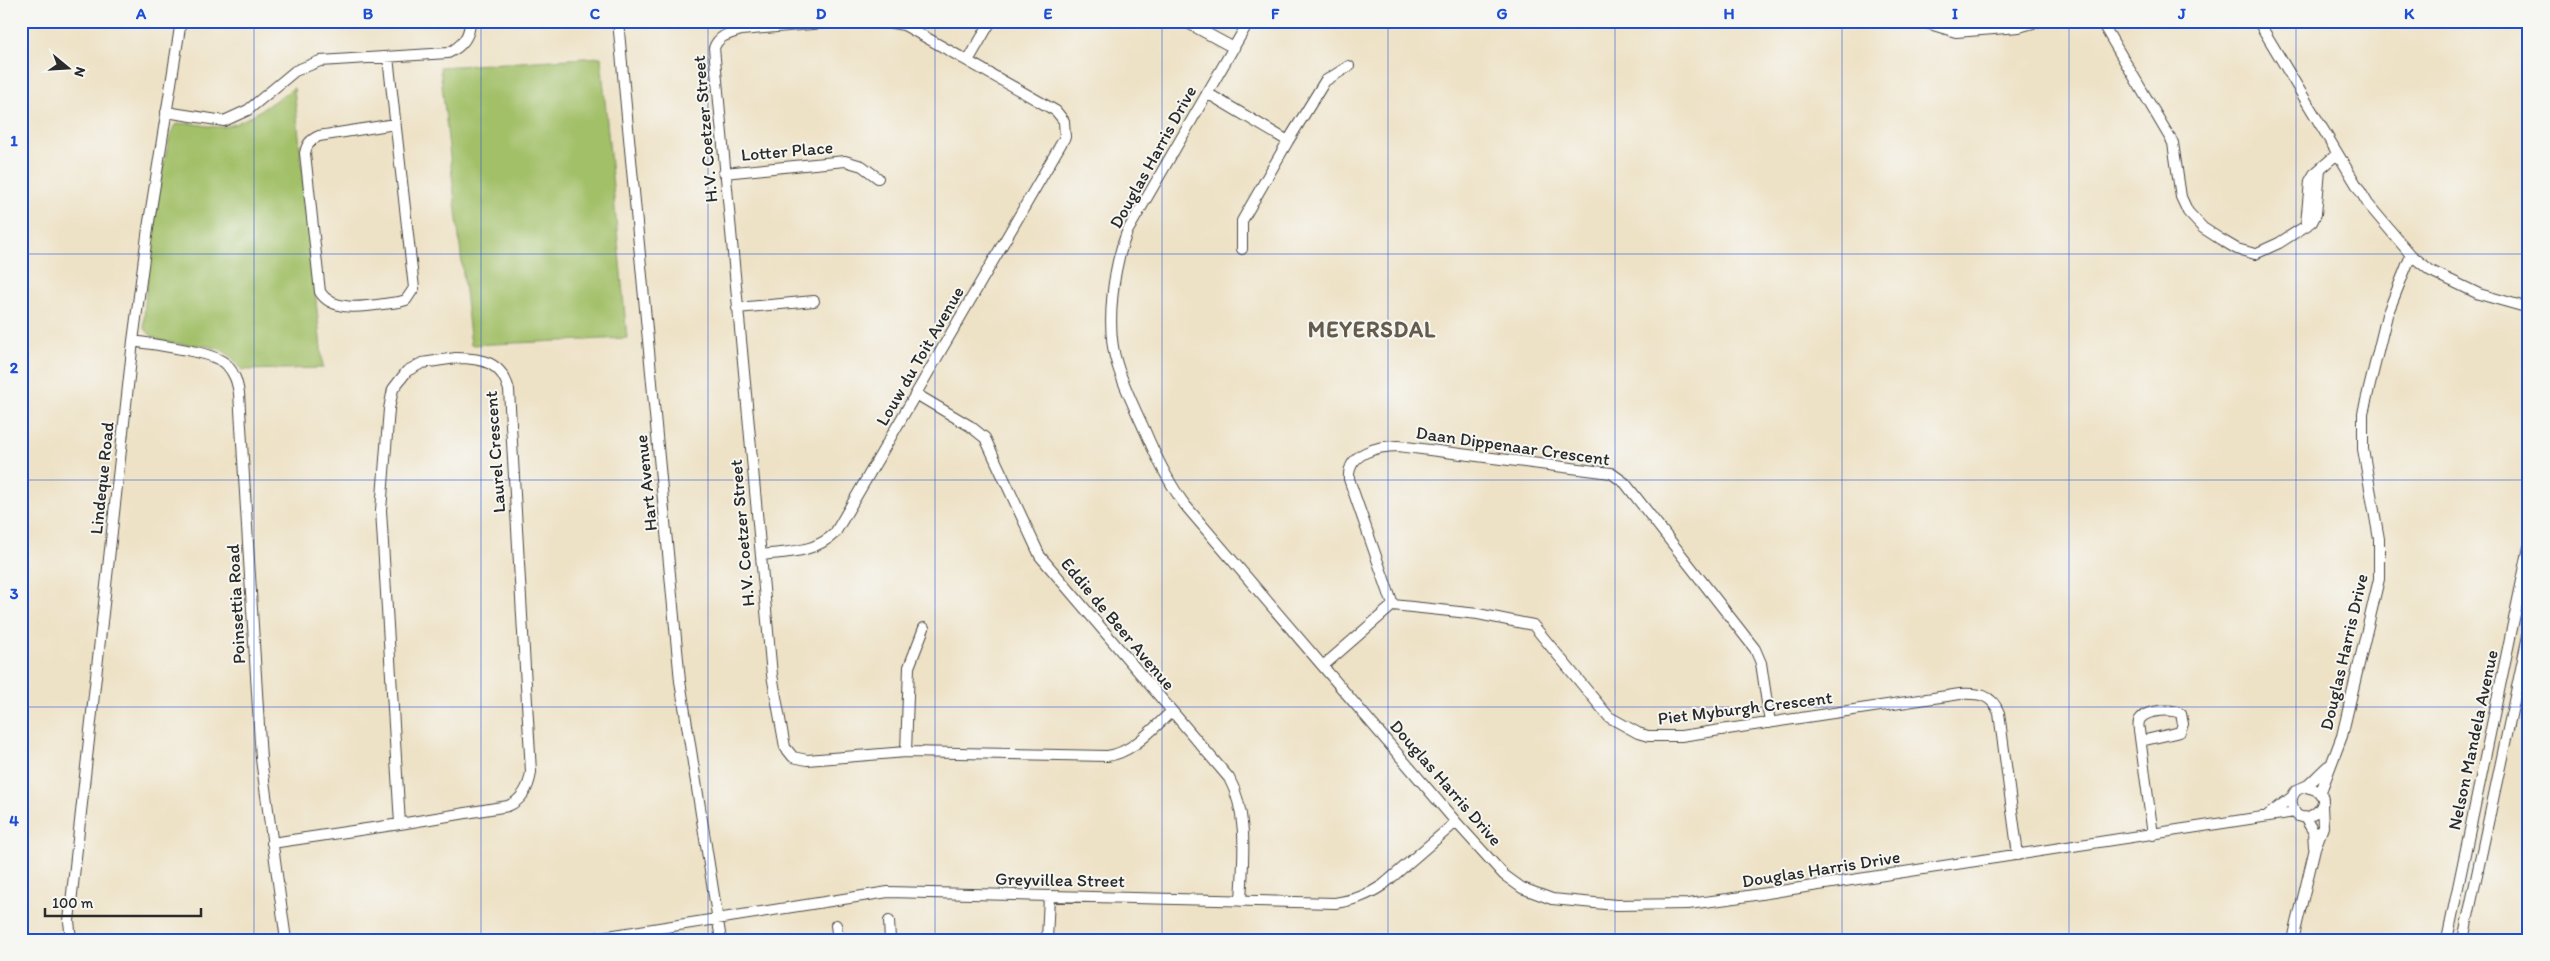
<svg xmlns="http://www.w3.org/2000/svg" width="2550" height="961" font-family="Itim,sans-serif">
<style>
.green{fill:#a2c068;stroke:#66764a}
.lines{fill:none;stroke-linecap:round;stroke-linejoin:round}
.minor-casing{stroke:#484642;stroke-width:12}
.minor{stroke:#fff;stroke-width:10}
.grid{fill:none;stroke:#1d4ed8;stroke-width:1;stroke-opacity:0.55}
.labels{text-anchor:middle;stroke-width:4;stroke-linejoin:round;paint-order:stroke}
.street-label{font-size:18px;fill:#2b2b2b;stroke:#f6f6f2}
.district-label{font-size:22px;font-weight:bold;letter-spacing:1px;fill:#665c4e;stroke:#f6f6f2}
.neatline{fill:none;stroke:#1d4ed8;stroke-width:2}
.grid-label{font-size:16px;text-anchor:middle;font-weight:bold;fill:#1d4ed8}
</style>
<rect width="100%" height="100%" fill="#f6f6f2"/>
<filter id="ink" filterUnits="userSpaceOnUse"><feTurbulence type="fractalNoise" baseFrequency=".02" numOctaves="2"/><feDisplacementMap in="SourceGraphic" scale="10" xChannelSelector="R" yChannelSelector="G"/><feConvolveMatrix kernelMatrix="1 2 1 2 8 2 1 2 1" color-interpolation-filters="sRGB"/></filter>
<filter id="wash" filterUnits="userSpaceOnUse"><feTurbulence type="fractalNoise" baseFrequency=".0096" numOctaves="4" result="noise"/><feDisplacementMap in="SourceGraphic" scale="20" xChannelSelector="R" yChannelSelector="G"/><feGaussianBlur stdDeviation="1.12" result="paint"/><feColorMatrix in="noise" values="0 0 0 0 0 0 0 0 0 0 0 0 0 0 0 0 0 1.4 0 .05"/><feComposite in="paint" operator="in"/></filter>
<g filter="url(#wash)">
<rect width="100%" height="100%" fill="#eee2c6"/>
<path class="green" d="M601 57 627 338 471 345 440 67Z
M294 88 323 368 242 370C236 363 231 355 223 351 199 339 158 352 144 327 143 298 162 144 175 125 190 120 207 128 222 127 242 126 276 99 294 88Z"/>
</g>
<g filter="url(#ink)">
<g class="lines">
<g class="minor-casing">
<path id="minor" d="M618 21 680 681 721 940
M847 21 741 30C729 34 719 35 714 48L772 675 785 747 793 757 807 760 906 752 1107 756C1133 753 1153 728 1171 712
M1184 21 1234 48
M1249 21 1127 232C1113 268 1105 327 1117 364 1124 387 1135 409 1145 431 1156 457 1168 482 1185 505L1456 822 1504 875 1522 888 1552 899 1616 905 1688 904 1728 899 2295 812
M1920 21 1956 32 2019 27 2040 21
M2101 21 2173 143 2181 197 2188 212 2203 228 2220 239 2237 249 2255 254 2279 243 2312 222 2316 214 2320 170
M2258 21 2368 204 2411 255 2431 271 2479 294 2529 308
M388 57 414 288 406 300 399 302C376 304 335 316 320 292L305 153C307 144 310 140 319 136L395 124
M968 61 991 21
M1207 93 1288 141 1325 81 1349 66
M166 112 224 121 248 110 295 71 320 61 448 53C461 47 470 37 470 21
M724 173 845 161 862 166 878 178
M2306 224 2310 181 2314 174 2337 154
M1242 249V221L1288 141
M737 308 814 301
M133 341C154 345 214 351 227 365 235 374 237 382 239 393L261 759 286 940
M456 358C482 358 502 362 509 390L531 772C529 787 522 800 508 806L400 824 381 510 389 409 393 389 407 371 422 363Z
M916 394 970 426 985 438 1040 556 1229 778C1249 815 1243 860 1241 901
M761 555C787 552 814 553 835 533L1065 137 1064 121 1056 111 904 25 881 21
M1393 605 1349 479C1347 453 1378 446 1398 446L1611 473 1625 483 1755 649 1761 663 1770 723
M1323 666 1393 605 1478 614 1533 625 1609 717 1638 733 1648 736H1681L1960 694C1978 693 1992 694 1999 713L2018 855
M2141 741 2180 732 2183 724 2181 714C2173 708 2148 710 2141 718 2138 721 2138 725 2139 730L2153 835
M906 752 909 667 924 628
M2306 787C2349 795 2297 839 2292 804 2291 799 2293 793 2297 790 2300 788 2305 787 2308 785 2315 779 2321 772 2328 766
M2320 794 2342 736 2379 579V539L2363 449V413L2387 315 2411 255
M2268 815 2292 797
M2305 818 2313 831 2314 847
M272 843 400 824
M889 921 890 940
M836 925 838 940
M71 940 69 921 133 341 148 228 181 21
M583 940 888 892 1335 903C1353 900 1367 896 1383 885L1456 822
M1047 940 1049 896
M2293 940 2315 848 2323 827 2322 805
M2447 940 2529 547
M2463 940 2529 631"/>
</g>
<use href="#minor" class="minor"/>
</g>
</g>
<path class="grid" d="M254 21V940M481 21V940M708 21V940M935 21V940M1162 21V940M1388 21V940M1615 21V940M1842 21V940M2069 21V940M2296 21V940M21 254H2529M21 480H2529M21 707H2529"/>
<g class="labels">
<g class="street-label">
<text transform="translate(705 129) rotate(-95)" y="6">H.V. Coetzer Street</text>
<text transform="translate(787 151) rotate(-5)" y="6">Lotter Place</text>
<text transform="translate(1153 157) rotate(-61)" y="6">Douglas Harris Drive</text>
<text transform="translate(920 356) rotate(-60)" y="6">Louw du Toit Avenue</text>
<text transform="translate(1513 446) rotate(8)" y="6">Daan Dippenaar Crescent</text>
<text transform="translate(495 452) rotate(-94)" y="6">Laurel Crescent</text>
<text transform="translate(102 478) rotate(-84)" y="6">Lindeque Road</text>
<text transform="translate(646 483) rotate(-96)" y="6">Hart Avenue</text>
<text transform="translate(742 533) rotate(-95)" y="6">H.V. Coetzer Street</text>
<text transform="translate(236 604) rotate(-93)" y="6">Poinsettia Road</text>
<text transform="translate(1118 624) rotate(50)" y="6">Eddie de Beer Avenue</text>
<text transform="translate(2344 652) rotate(-77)" y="6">Douglas Harris Drive</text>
<text transform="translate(1745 708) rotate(-7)" y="6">Piet Myburgh Crescent</text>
<text transform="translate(2473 740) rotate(-78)" y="6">Nelson Mandela Avenue</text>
<text transform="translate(1446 783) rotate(49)" y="6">Douglas Harris Drive</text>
<text transform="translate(1821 869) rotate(-9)" y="6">Douglas Harris Drive</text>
<text transform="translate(1060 880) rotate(1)" y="6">Greyvillea Street</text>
</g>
<g class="district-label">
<text x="1372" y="337">MEYERSDAL</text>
</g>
</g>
<rect width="2550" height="961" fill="none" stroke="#f6f6f2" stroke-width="55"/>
<g transform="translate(68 68) rotate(108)" stroke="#f6f6f2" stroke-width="4" paint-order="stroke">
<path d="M0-4L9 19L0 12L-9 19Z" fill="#2b2b2b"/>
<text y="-8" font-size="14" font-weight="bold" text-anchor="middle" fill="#2b2b2b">N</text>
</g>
<path d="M45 908v8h156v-8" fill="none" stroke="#2b2b2b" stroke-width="2.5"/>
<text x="52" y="908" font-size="15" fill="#2b2b2b" stroke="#f6f6f2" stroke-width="4" paint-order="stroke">100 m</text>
<rect x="28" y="28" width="2494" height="906" class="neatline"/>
<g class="grid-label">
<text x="141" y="19">A</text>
<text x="368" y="19">B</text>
<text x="595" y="19">C</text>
<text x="821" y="19">D</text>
<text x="1048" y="19">E</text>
<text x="1275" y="19">F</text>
<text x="1502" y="19">G</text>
<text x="1729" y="19">H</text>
<text x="1955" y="19">I</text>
<text x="2182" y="19">J</text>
<text x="2409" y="19">K</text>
<text x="14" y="146">1</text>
<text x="14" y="373">2</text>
<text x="14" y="599">3</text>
<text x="14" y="826">4</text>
</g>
</svg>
